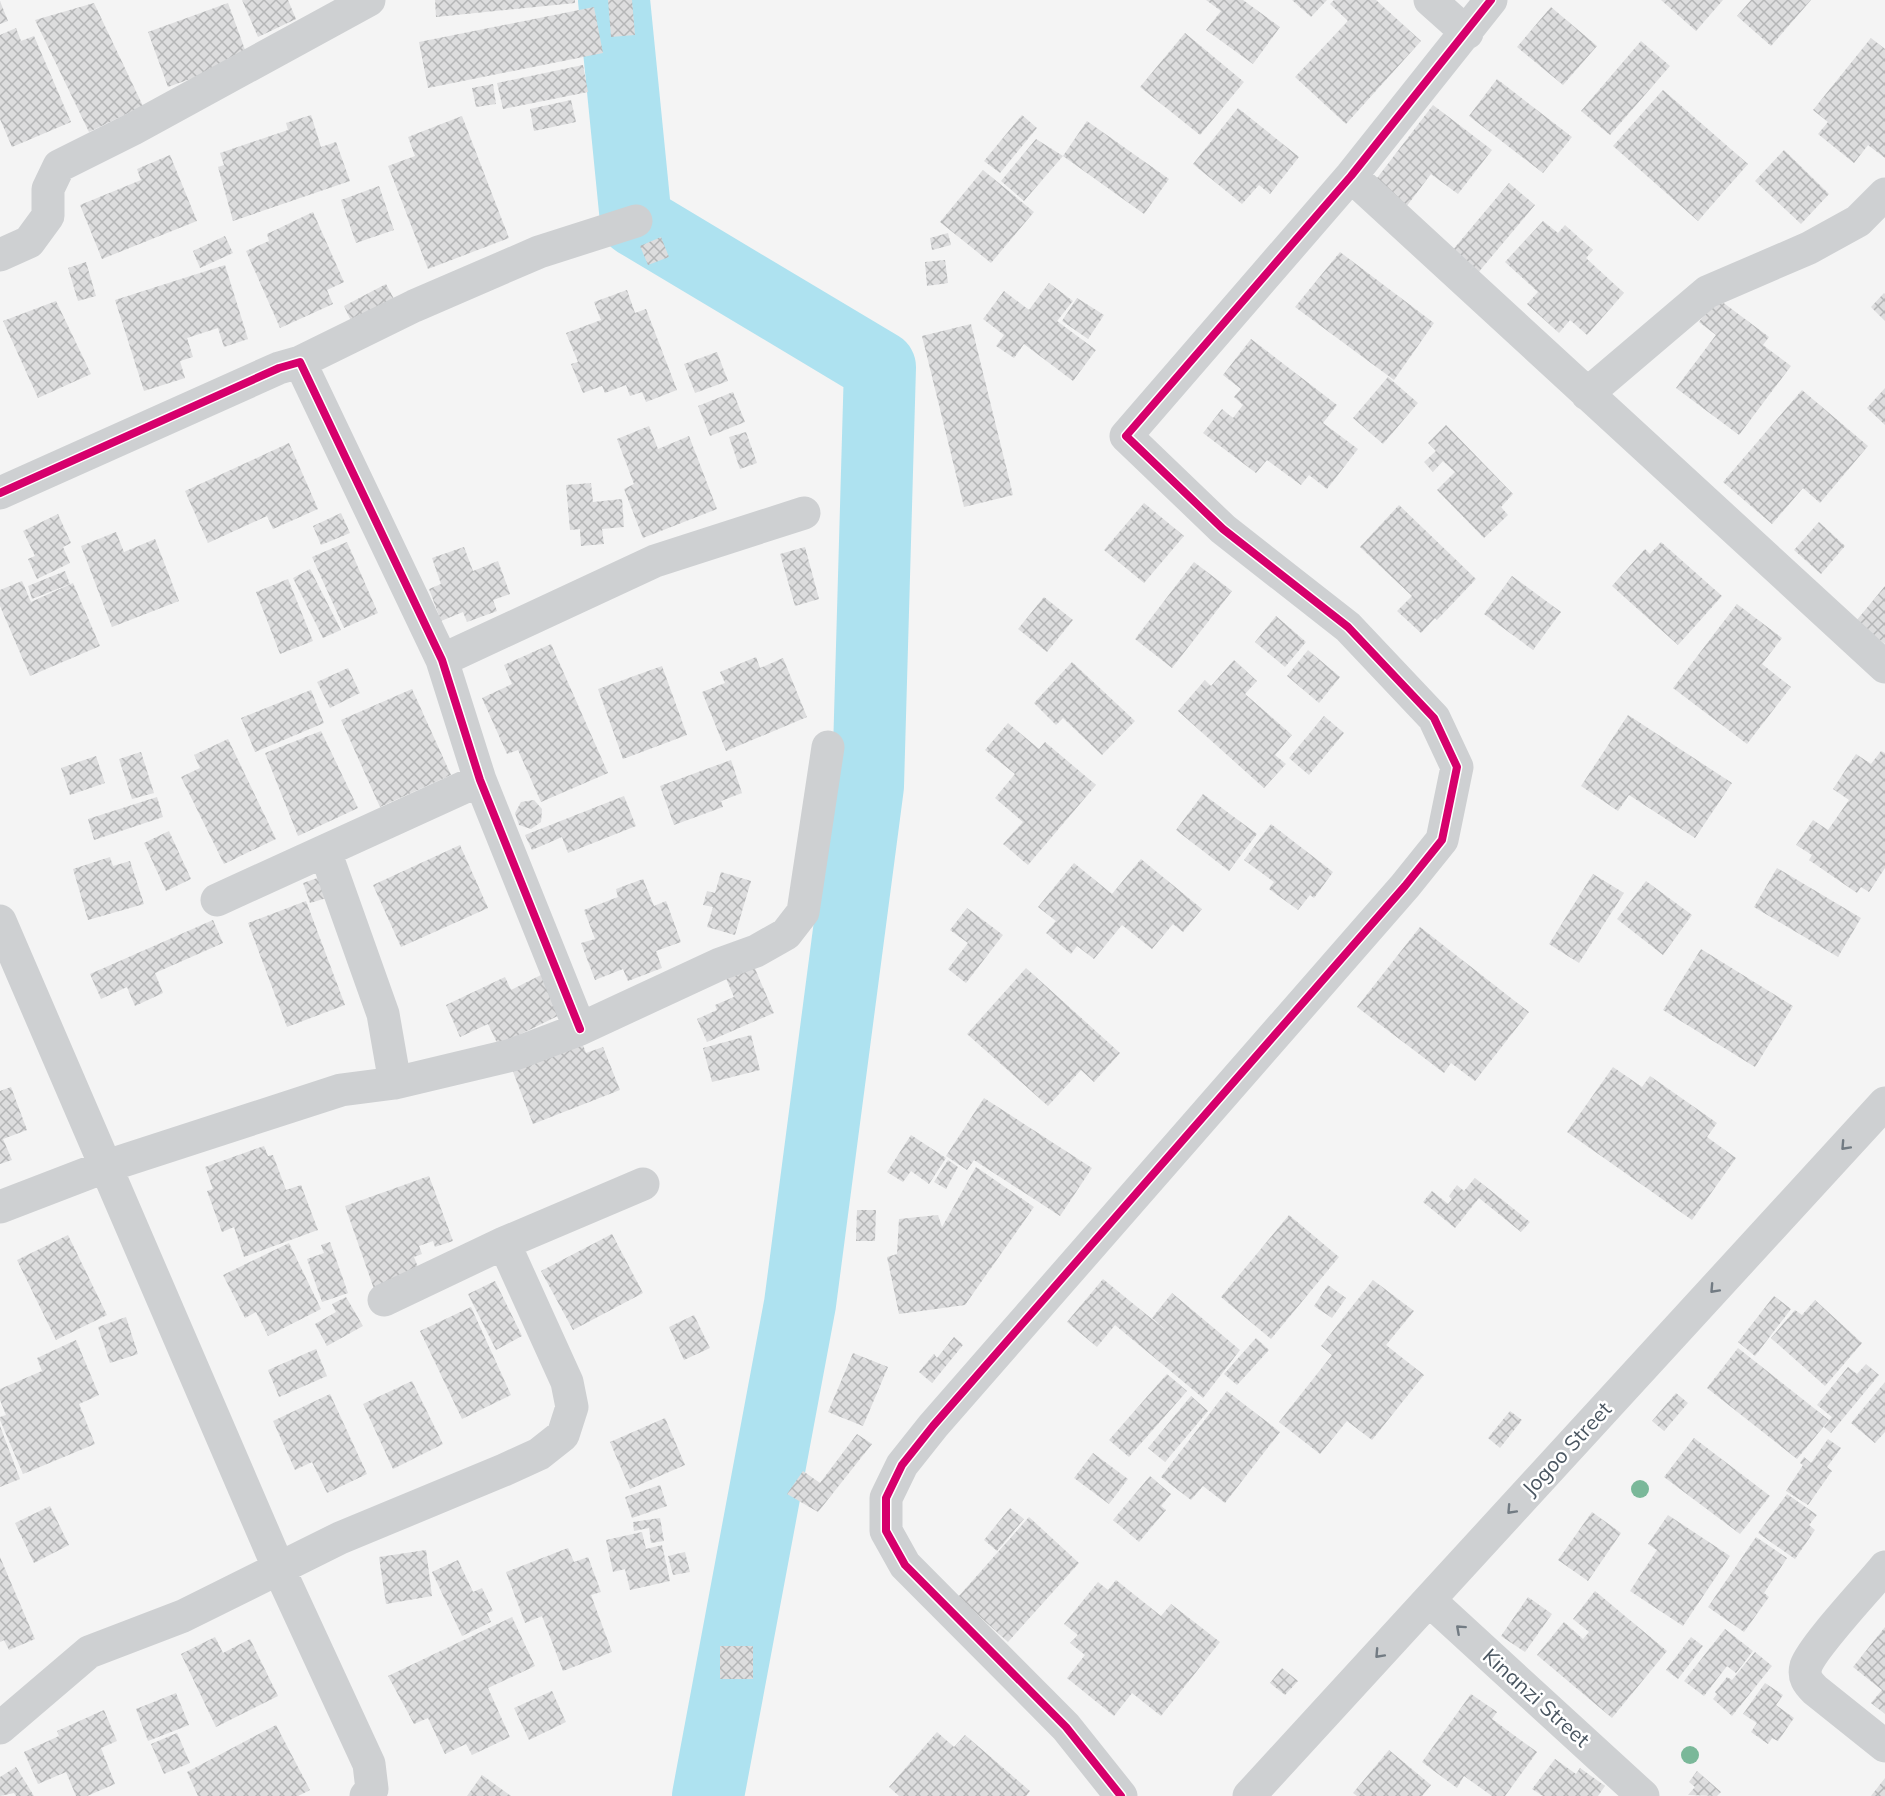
<svg xmlns="http://www.w3.org/2000/svg" width="1885" height="1796" font-family="Mulish,sans-serif">
<style>
.lines{fill:none;stroke-linecap:round;stroke-linejoin:round}
.river{stroke:#aee2f0;stroke-width:72}
.building{fill:url(#building-cross-hatch)}
.minor{stroke:#ced0d2;stroke-width:33}
.cycleway-casing{stroke:#fff;stroke-width:11}
.cycleway{stroke:#d6006c;stroke-width:8}
.tree{fill:#7ab899}
.oneway{stroke:#727b83}
.labels{text-anchor:middle;stroke-width:5;stroke-linejoin:round;paint-order:stroke}
.street-label{font-size:21px;fill:#4a5661;stroke:#fff}
</style>
<defs>
<pattern id="building-cross-hatch" width="8" height="8" patternUnits="userSpaceOnUse" patternTransform="scale(1.5)"><rect width="8" height="8" fill="#ddddde"/><path d="M0 0l8 8M0 8l8-8" fill="none" stroke="#b5b6b7"/></pattern>
</defs>
<rect width="100%" height="100%" fill="#f4f4f4"/>
<g class="lines">
<path class="river" d="M614 0 636 221 880 367 868 786 800 1304 708 1796"/>
</g>
<path class="building" d="M242 0H288L296 19 258 37Z
M435 0H575V3L436 17Z
M608 0H632L635 35 611 37Z
M1206 0H1243L1280 27 1253 64 1206 30 1221 11Z
M1292 0H1327L1311 17Z
M1334 0H1376L1421 41 1346 124 1295 77 1348 21 1330 4Z
M1661 0H1723L1696 31Z
M1751 0H1811L1771 46 1737 16Z
M0 1 8 21 0 24Z
M94 3 143 106 89 132 35 20Z
M228 3 248 58 168 87 148 32Z
M594 7 603 53 428 88 419 42Z
M1551 7 1597 46 1563 85 1517 47Z
M16 28 21 41 34 36 71 122 12 147 0 119V35Z
M1185 33 1244 82 1200 135 1140 87Z
M1871 38 1885 49V158L1868 145 1854 163 1818 134 1828 122 1813 110Z
M1641 41 1670 66 1610 135 1581 111Z
M583 65 588 92 503 109 497 83Z
M1497 79 1572 137 1543 173 1469 116Z
M493 84 496 104 476 107 472 88Z
M1663 90 1748 164 1698 221 1613 146Z
M571 100 576 122 534 131 530 109Z
M1433 105 1492 150 1458 194 1431 174 1406 207 1374 182Z
M1238 108 1299 157 1270 194 1259 185 1242 204 1193 164Z
M311 115 321 147 336 142 350 181 233 221 218 167 224 165 220 153 288 130 286 123Z
M1022 115 1037 128 1000 173 984 161Z
M462 116 509 238 428 269 388 166 415 156 408 137Z
M1087 121 1169 179 1144 214 1063 156Z
M1036 139 1063 156 1024 201 1001 181Z
M1784 150 1829 194 1801 224 1755 181Z
M170 155 197 221 102 259 80 205 141 180 137 169Z
M983 170 1034 212 991 263 940 222Z
M1509 183 1535 205 1477 274 1451 252Z
M379 186 394 230 356 243 341 200Z
M313 212 344 282 327 290 333 304 280 328 246 251 269 241 267 234Z
M1543 221 1558 233 1565 225 1593 250 1586 258 1624 293 1587 335 1570 320 1559 333 1527 304 1538 292 1505 262Z
M948 233 951 245 932 250 930 238Z
M225 236 233 253 200 268 193 251Z
M661 237 669 257 648 265 640 246Z
M1340 252 1434 323 1394 380 1295 307Z
M945 260 948 283 927 286 925 262Z
M86 262 96 296 78 301 68 268Z
M225 265 248 339 224 347 218 328 187 338 193 357 180 361 185 378 144 391 115 300Z
M1049 283 1073 301 1057 321 1096 350 1073 381 1024 344 1014 358 996 346 1004 335 983 319 1004 291 1029 310Z
M386 284 394 299 351 321 344 306Z
M627 290 635 313 646 309 677 390 646 402 642 392 630 396 626 385 605 393 602 386 583 393 571 364 578 362 566 333 601 320 594 302Z
M1884 293 1885 294V321L1871 307Z
M1077 298 1104 315 1088 339 1062 321Z
M1717 298 1769 337 1763 345 1791 366 1739 435 1676 388 1716 335 1699 322Z
M56 301 91 374 38 398 3 321Z
M971 324 1013 495 964 507 922 336Z
M1251 339 1337 405 1323 423 1358 449 1327 489 1309 475 1301 485 1267 460 1256 473 1203 433 1222 409 1233 418 1243 405 1234 397 1241 389 1223 375Z
M717 352 728 381 695 393 684 364Z
M1388 377 1418 403 1383 444 1353 418Z
M1885 388V425L1867 408Z
M1802 390 1868 446 1820 503 1803 488 1772 524 1723 482Z
M733 392 745 422 710 436 698 406Z
M1446 425 1513 494 1501 507 1508 515 1484 538 1437 490 1455 472 1443 461 1433 472 1424 462 1436 451 1428 443Z
M649 426 658 449 689 436 717 509 643 538 624 489 634 484 617 439Z
M746 432 757 463 740 469 729 437Z
M289 443 318 509 273 529 267 516 208 543 185 491Z
M591 483 593 502 622 499 624 527 602 529 604 544 581 546 580 529 570 530 566 485Z
M1144 503 1184 536 1144 583 1104 550Z
M1399 505 1476 579 1437 620 1435 618 1421 633 1397 611 1412 596 1360 547Z
M341 513 350 533 321 545 313 526Z
M58 514 71 543 63 547 70 563 37 579 28 559 35 556 23 531Z
M1819 522 1845 546 1821 574 1794 550Z
M116 532 124 552 155 539 179 601 112 627 81 546Z
M347 542 378 613 344 628 312 557Z
M1661 542 1722 596 1678 645 1612 586 1645 549 1650 554Z
M464 547 473 571 498 561 510 594 493 600 497 611 467 622 463 612 441 621 429 589 441 584 432 558Z
M805 547 819 599 795 606 780 554Z
M1194 562 1232 591 1172 668 1135 639Z
M310 569 341 630 323 638 293 578Z
M65 571 70 584 32 599 28 586Z
M1512 576 1561 612 1533 650 1484 614Z
M288 579 313 641 280 654 256 592Z
M22 581 31 602 73 583 100 646 30 676 0 606V590Z
M1885 586V644L1856 621Z
M1044 597 1073 620 1047 652 1018 629Z
M1737 604 1782 638 1762 664 1791 687 1747 744 1673 688Z
M1276 616 1306 642 1285 667 1255 642Z
M551 644 608 773 541 802 518 750 507 754 482 698 512 684 504 665Z
M1308 650 1340 677 1319 703 1287 676Z
M756 657 760 668 783 658 807 717 726 751 702 692 725 683 720 672Z
M1234 660 1257 681 1245 694 1292 735 1275 755 1286 764 1264 788 1178 711 1205 680 1211 686Z
M1072 662 1135 721 1102 755 1063 718 1056 725 1034 703Z
M662 666 687 735 623 759 598 689Z
M348 668 360 693 330 708 317 682Z
M412 689 451 775 380 807 341 720Z
M311 690 324 723 255 752 241 718Z
M1628 715 1732 783 1695 838 1629 795 1618 811 1581 786Z
M1324 716 1344 733 1309 775 1289 758Z
M1008 723 1039 749 1045 742 1096 785 1028 865 1003 844 1023 822 995 798 1015 774 985 750Z
M321 731 358 808 298 836 265 753Z
M228 739 276 839 224 864 181 777 200 768 194 755Z
M1881 751 1885 753V868L1869 892 1861 887 1857 893 1809 860 1812 855 1796 845 1813 820 1828 830 1849 800 1833 789 1856 754 1871 764Z
M141 752 154 793 132 799 119 759Z
M96 756 105 783 70 795 61 768Z
M731 760 742 793 721 801 723 807 674 825 660 786Z
M1203 794 1257 834 1229 871 1176 830Z
M624 796 636 826 568 853 562 837 532 850 525 835Z
M157 797 163 817 94 840 88 819Z
M534 800 542 809 541 822 531 829 519 825 515 813 521 802Z
M1271 824 1333 872 1314 898 1310 895 1298 910 1269 889 1274 882 1244 860Z
M169 831 191 879 166 891 144 843Z
M460 845 488 908 401 947 373 885Z
M110 857 113 866 130 861 144 904 88 920 73 869Z
M1141 859 1202 909 1183 932 1173 924 1152 949 1122 925 1094 959 1077 946 1071 954 1046 933 1056 921 1038 907 1074 863 1112 894Z
M1777 868 1861 918 1838 957 1754 907Z
M721 872 751 881 735 935 707 927 713 907 703 905 707 891 715 893Z
M1593 874 1624 893 1579 963 1549 944Z
M323 876 330 897 310 903 303 883Z
M643 879 654 906 666 901 681 942 656 951 662 968 628 981 623 969 595 980 581 943 595 939 584 910 618 897 616 889Z
M1646 881 1692 915 1663 955 1617 919Z
M306 901 345 1005 287 1027 248 923Z
M967 908 1003 935 966 983 948 969 968 943 950 930Z
M213 920 223 943 155 973 163 993 135 1006 127 987 101 999 90 974Z
M1420 927 1529 1012 1475 1081 1451 1063 1444 1073 1357 1007Z
M1701 949 1793 1006 1755 1067 1663 1010Z
M753 964 774 1013 707 1042 697 1019 717 1010 715 1005 734 997 725 976Z
M1026 968 1120 1053 1094 1082 1081 1070 1048 1106 967 1034Z
M545 973 564 1013 498 1045 488 1024 460 1037 446 1005 505 977 511 990Z
M751 1035 760 1070 712 1082 703 1048Z
M580 1037 586 1053 603 1047 620 1090 533 1124 510 1064Z
M1613 1067 1642 1087 1650 1076 1717 1123 1707 1137 1736 1158 1692 1220 1567 1132Z
M11 1087 27 1130 3 1139 12 1160 0 1164V1091Z
M984 1098 1092 1168 1060 1216 974 1160 967 1170 946 1156Z
M911 1135 946 1158 929 1184 911 1171 903 1182 887 1172Z
M264 1146 268 1156 273 1155 286 1190 301 1185 318 1230 244 1257 234 1227 222 1232 207 1191 213 1189 205 1167Z
M948 1160 958 1167 946 1189 934 1182Z
M976 1167 1034 1207 965 1305 899 1314 887 1257 897 1254 899 1219 938 1215 942 1227Z
M429 1176 453 1241 435 1247 433 1241 419 1246 422 1254 414 1257 421 1275 375 1292 345 1206Z
M1475 1178 1530 1222 1521 1232 1479 1198 1455 1228 1423 1202 1432 1191 1448 1204 1452 1199 1449 1196 1457 1185 1464 1191Z
M857 1210H876L875 1241H856Z
M1289 1215 1339 1257 1271 1339 1221 1297Z
M612 1234 643 1293 573 1330 541 1271Z
M68 1235 107 1315 56 1340 17 1260Z
M330 1242 348 1293 322 1302 307 1259 324 1253 321 1245Z
M289 1243 321 1309 268 1336 256 1312 245 1318 223 1275Z
M1103 1279 1169 1333 1152 1318 1172 1293 1240 1350 1203 1398 1115 1325 1097 1347 1067 1322Z
M1373 1280 1414 1311 1386 1345 1424 1375 1372 1440 1347 1421 1320 1454 1279 1422 1332 1355 1321 1346Z
M495 1281 522 1336 496 1350 468 1294Z
M1328 1285 1346 1298 1332 1318 1314 1306Z
M1774 1296 1791 1309 1755 1356 1738 1342Z
M346 1297 363 1326 327 1346 315 1324 336 1312 332 1304Z
M1815 1300 1862 1343 1825 1386 1771 1338 1795 1310 1802 1315Z
M471 1307 511 1395 462 1419 420 1331Z
M694 1315 710 1348 684 1360 669 1327Z
M126 1317 138 1354 110 1363 98 1327Z
M954 1337 963 1345 932 1383 919 1372 934 1354 937 1358Z
M1256 1338 1269 1350 1237 1385 1224 1374Z
M76 1340 99 1395 79 1404 95 1444 23 1474 0 1420V1417L6 1415 0 1400V1389L42 1371 37 1358Z
M1738 1348 1829 1420 1797 1459 1707 1388Z
M316 1349 327 1376 279 1397 268 1370Z
M853 1353 888 1367 863 1426 828 1412Z
M1866 1364 1879 1375 1831 1433 1824 1427 1832 1417 1817 1405 1848 1367 1857 1374Z
M1167 1374 1187 1391 1129 1457 1109 1440Z
M412 1381 443 1444 393 1469 363 1404Z
M1885 1382V1432L1875 1443 1851 1423Z
M1227 1391 1280 1432 1225 1503 1203 1486 1191 1500 1161 1477Z
M1676 1393 1688 1403 1664 1431 1652 1421Z
M330 1394 367 1474 327 1493 312 1462 295 1470 273 1421Z
M1191 1396 1208 1411 1165 1462 1148 1448Z
M1510 1411 1522 1420 1500 1448 1488 1438Z
M665 1418 685 1465 630 1489 610 1442Z
M0 1426 20 1479 0 1487Z
M857 1434 872 1444 818 1512 787 1494 803 1471 820 1483Z
M1694 1438 1770 1496 1740 1534 1664 1477Z
M1828 1439 1841 1448 1827 1467 1832 1471 1808 1505 1786 1491 1803 1465 1800 1463 1804 1457 1811 1463Z
M1093 1453 1128 1479 1109 1504 1074 1478Z
M1150 1476 1171 1494 1161 1506 1166 1510 1139 1542 1113 1520Z
M660 1485 667 1506 632 1518 625 1497Z
M1787 1494 1817 1515 1809 1525 1815 1530 1795 1559 1758 1533Z
M50 1506 69 1545 34 1563 15 1523Z
M1010 1508 1024 1519 997 1551 984 1540Z
M1592 1512 1621 1533 1588 1581 1558 1560Z
M1668 1515 1730 1556 1683 1626 1630 1591 1657 1550 1648 1544Z
M1029 1517 1079 1563 1008 1642 958 1597Z
M660 1518 664 1541 651 1543 649 1528 634 1531 633 1522Z
M642 1532 646 1549 662 1545 670 1581 630 1590 625 1569 613 1572 606 1540Z
M1756 1537 1787 1558 1764 1593 1769 1597 1744 1632 1708 1607Z
M568 1548 574 1562 588 1557 601 1592 591 1595 612 1652 563 1671 542 1616 525 1623 506 1572Z
M426 1550 432 1596 386 1604 379 1557Z
M685 1552 690 1572 673 1575 668 1556Z
M0 1557 35 1639 9 1650 4 1640 0 1642Z
M458 1560 473 1592 482 1588 493 1611 487 1613 491 1622 462 1636 432 1572Z
M1116 1580 1161 1616 1171 1604 1220 1642 1161 1716 1132 1693 1114 1716 1067 1678 1085 1655 1070 1643 1078 1635 1064 1624 1098 1582 1108 1590Z
M1595 1591 1667 1651 1612 1718 1537 1655 1564 1622 1583 1639 1589 1632 1573 1619Z
M1528 1597 1552 1614 1525 1652 1501 1636Z
M512 1617 535 1666 488 1688 510 1737 472 1755 466 1744 445 1754 428 1718 414 1724 388 1676Z
M1885 1627V1714L1871 1703 1882 1690 1853 1667Z
M1725 1629 1753 1651 1736 1673 1727 1666 1704 1696 1684 1681Z
M215 1637 223 1653 250 1639 278 1696 216 1727 181 1654Z
M1691 1637 1703 1646 1678 1679 1666 1670Z
M720 1646H753V1679H720Z
M1755 1652 1772 1666 1732 1716 1713 1699 1717 1694 1715 1692 1727 1677 1732 1680Z
M1282 1668 1298 1681 1285 1695 1270 1683Z
M1765 1683 1783 1695 1776 1705 1794 1718 1778 1741 1772 1738 1768 1744 1751 1732 1757 1723 1743 1714Z
M552 1691 566 1722 529 1740 514 1708Z
M176 1693 189 1725 148 1741 136 1709Z
M1471 1694 1497 1712 1492 1719 1537 1752 1505 1796H1492L1464 1776 1457 1788 1422 1762Z
M104 1710 117 1741 101 1748 115 1784 87 1796H76L66 1772 38 1784 24 1752 59 1736 57 1731Z
M276 1725 310 1790 298 1796H198L187 1772Z
M937 1732 954 1747 965 1735 1030 1791 1026 1796H899L889 1787Z
M177 1733 190 1763 164 1774 151 1744Z
M1389 1750 1431 1785 1422 1796H1357L1353 1793Z
M1555 1759 1576 1774 1580 1768 1605 1786 1598 1796H1543L1532 1789Z
M16 1767 34 1796H16L14 1793 0 1796V1777Z
M1697 1771 1721 1792 1717 1796 1688 1795 1695 1787 1689 1782Z
M482 1775 511 1796H467Z
M1885 1778V1796H1871Z"/>
<g class="lines">
<path class="minor" d="M1430 0 1467 33
M1351 176 1885 667
M0 255 29 242 48 216V189L59 166 133 129 369 0
M300 362 414 306 539 252 636 221
M1587 394 1707 292 1809 248 1858 221 1885 194
M0 493 279 368 300 362 442 660 480 780 580 1029
M442 660 655 561 804 513
M325 851 383 1014 395 1083
M217 900 480 780
M0 921 279 1569 369 1764 372 1789 366 1796
M0 1207 104 1167 341 1090 395 1083 512 1055 580 1029 720 964 756 951 786 934 803 912 828 747
M384 1300 504 1243 643 1184
M1885 1567C1869 1587 1813 1646 1806 1666 1803 1677 1808 1683 1815 1690L1885 1746
M1429 1600 1643 1796
M0 1728 89 1652 183 1616 340 1538 504 1470 539 1454 563 1435 572 1407 567 1382 504 1243
M1121 1796 1066 1727 905 1565 886 1531V1498L902 1465 933 1426 1405 886 1442 840 1457 767 1434 718 1348 627 1223 529 1126 436 1351 176 1491 0
M1249 1796 1885 1103"/>
<g class="cycleway-casing">
<path id="cycleway" d="M0 493 279 368 300 362 442 660 480 780 580 1029
M1121 1796 1066 1727 905 1565 886 1531V1498L902 1465 933 1426 1405 886 1442 840 1457 767 1434 718 1348 627 1223 529 1126 436 1351 176 1491 0"/>
</g>
<use href="#cycleway" class="cycleway"/>
</g>
<g class="tree">
<circle cx="1640" cy="1489" r="9"/>
<circle cx="1690" cy="1755" r="9"/>
</g>
<defs><path id="oneway-chevron" d="M-2-3.5L2.5 0L-2 3.5" fill="none" stroke-width="1.6" stroke-linecap="round" stroke-linejoin="round" transform="scale(1.5)"/></defs>
<g class="oneway">
<use href="#oneway-chevron" transform="translate(1845 1146) rotate(133)"/>
<use href="#oneway-chevron" transform="translate(1714 1289) rotate(133)"/>
<use href="#oneway-chevron" transform="translate(1511 1510) rotate(133)"/>
<use href="#oneway-chevron" transform="translate(1460 1629) rotate(-138)"/>
<use href="#oneway-chevron" transform="translate(1379 1654) rotate(133)"/>
</g>
<g class="labels">
<g class="street-label">
<text transform="translate(1567 1449) rotate(-47)" y="7">Jogoo Street</text>
<text transform="translate(1536 1698) rotate(42)" y="7">Kinanzi Street</text>
</g>
</g>
</svg>
